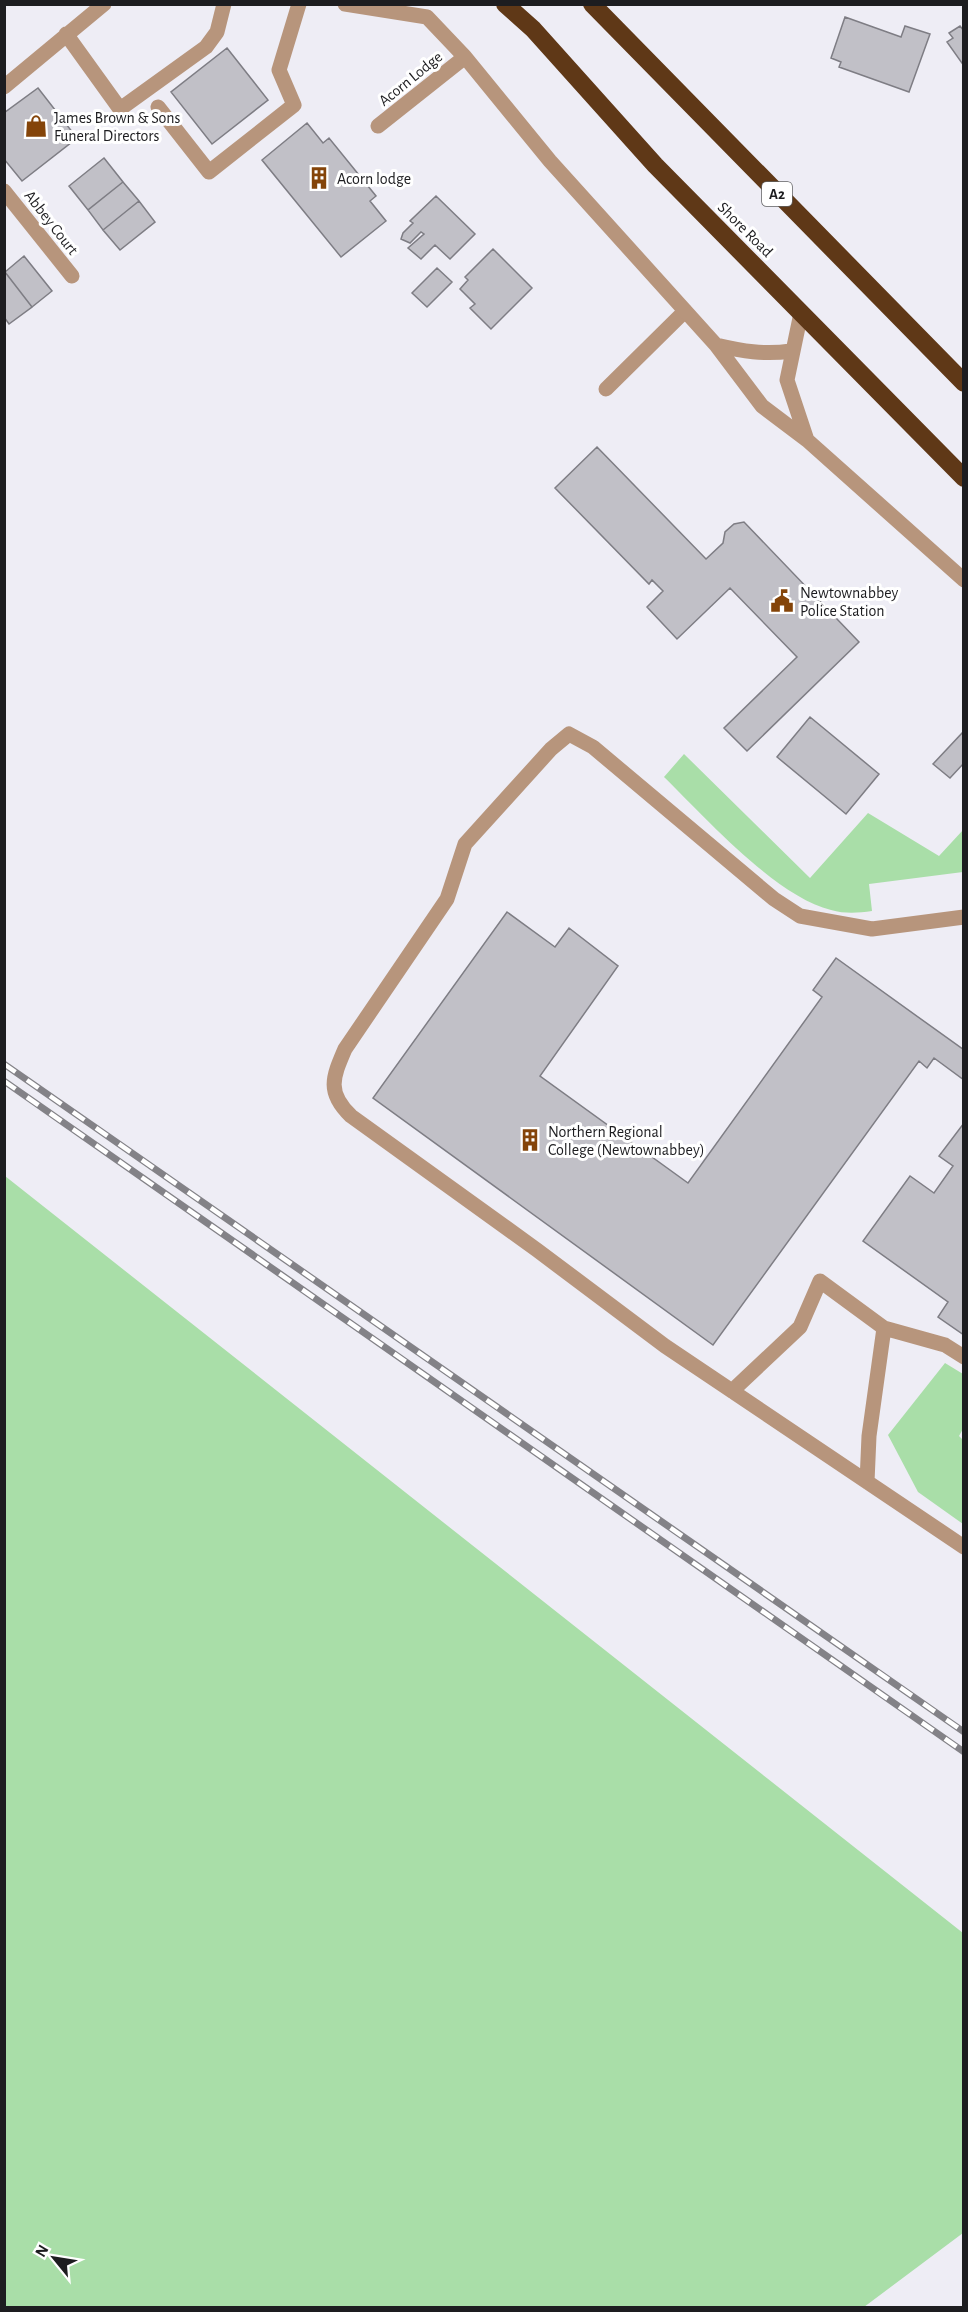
<svg xmlns="http://www.w3.org/2000/svg" width="968" height="2312" font-family="'Alegreya Sans',sans-serif">
<style>
.green{fill:#a9dea8}
.building{fill:#c1c0c7;stroke:#7e7d84;stroke-width:1.5}
.lines{fill:none;stroke-linecap:round;stroke-linejoin:round}
.lane{stroke:#b7957c;stroke-width:15}
.street{stroke:#b7957c;stroke-width:15}
.highway{stroke:#5f3817;stroke-width:18}
.rail-casing{stroke:#838287;stroke-width:7}
.rail{stroke:#fff;stroke-width:4.5;stroke-dasharray:14;stroke-linecap:butt}
.labels{text-anchor:middle;stroke-width:6;stroke-linejoin:round;paint-order:stroke}
.shield{fill:#fff;stroke:#616163;stroke-width:1.5}
.shield-label{font-size:15px;font-weight:bold;fill:#1d1d20}
.street-label{font-size:16px;fill:#1d1d20;stroke:#fff}
.poi-label{font-size:16px;fill:#1d1d20;stroke:#fff;text-anchor:start}
</style>
<rect width="100%" height="100%" fill="#eeedf5"/>
<path class="green" d="M684 754 810 878 868 813 939 856 963 830V872L869 884 872 911C858 913 845 914 831 910 775 896 705 817 664 777Z
M5 1176 963 1933V2233L864 2307H5Z
M945 1363 963 1374V1429L959 1436 963 1440V1524L918 1492 888 1435Z"/>
<path class="building" d="M845 17 901 37 905 26 930 34 909 92 839 67 841 62 831 58Z
M960 26 964 31V66L947 42 953 38 949 33Z
M227 48 268 100 212 144 171 92Z
M38 88 77 138 22 181 4 159V113Z
M307 123 323 143 329 138 376 196 370 201 386 221 341 257 262 160Z
M104 158 123 182 88 210 69 186Z
M123 182 139 201 103 230 88 210Z
M436 196 475 234 450 259 435 245 421 259 408 248 424 234 421 232 410 243 401 239 403 233 413 223 410 221Z
M139 201 155 222 120 250 103 230Z
M493 249 532 288 491 329 470 308 475 304 460 289 468 280 465 277Z
M24 256 52 291 32 307 5 272Z
M437 268 452 282 427 307 412 293Z
M5 272 32 307 9 324 4 317Z
M597 447 706 559 723 543 725 532 734 524 744 522 859 642 747 751 724 728 797 657 730 588 677 639 647 607 663 591 652 580 649 584 555 488Z
M810 717 879 774 846 814 777 757Z
M964 731V763L950 778 933 764Z
M507 912 555 947 569 928 618 966 540 1076 688 1183 822 997 813 990 836 958 964 1050V1080L934 1058 927 1068 919 1061 713 1345 373 1098Z
M964 1123V1335L938 1317 948 1302 863 1241 910 1176 934 1193 953 1166 939 1156Z"/>
<g class="lines">
<path class="lane" d="M66 34 120 109 206 47 217 32 224 4
M4 87 104 4
M158 107 209 172 294 105 279 70 299 4
M606 389 685 311
M964 917 872 929 800 916 774 899 593 747 569 734 551 749 465 844 447 899 345 1049C333 1077 326 1092 351 1116L537 1250 665 1346 964 1547
M732 1391 800 1327 820 1281 884 1328 945 1345 964 1357
M867 1482 869 1436 884 1328"/>
<path class="street" d="M345 4 427 17 465 57 550 161 716 345 762 406 807 440
M378 126 465 57
M4 191 72 276
M801 313 787 380 807 440 964 580
M716 345C742 351 764 355 791 351"/>
<path class="highway" d="M505 4 533 29 655 165 964 478
M592 4 964 383"/>
<g class="rail-casing">
<path id="rail" d="M4 1064 964 1732
M4 1081 964 1752"/>
</g>
<use href="#rail" class="rail"/>
</g>
<defs>
<g id="shop-bare" transform="scale(1.8)"><path d="M-5-2.5h2.3a2.7 3.5 0 0 1 5.4 0H5L5.5 6h-11ZM-1.5-2.5h3a1.5 2.3 0 0 0-3 0Z" fill="#844409" stroke="#fff" stroke-width="2.5" paint-order="stroke"/></g>
<g id="building-bare" transform="scale(1.8)"><path d="M-4-6H4V6H1V3H-1V6H-4ZM-2.5-4.3h1.7v1.8h-1.7ZM.8-4.3h1.7v1.8H.8ZM-2.5-1h1.7V.8h-1.7ZM.8-1h1.7V.8H.8Z" fill="#844409" stroke="#fff" stroke-width="2.5" paint-order="stroke"/></g>
<g id="civic-bare" transform="scale(1.8)"><path d="M-.6-6.5H3V-4.5H.6V-3L4-1V1h2V6H-6V1h2V-1L-.6-3ZM-1.2 2.5V6h2.4V2.5Z" fill="#844409" stroke="#fff" stroke-width="2.5" paint-order="stroke"/></g>
</defs>
<g fill-rule="evenodd">
<use href="#shop-bare" x="36" y="126"/>
<use href="#building-bare" x="319" y="178"/>
<use href="#civic-bare" x="782" y="601"/>
<use href="#building-bare" x="530" y="1140"/>
</g>
<g class="labels">
<rect class="shield" x="762" y="182" width="30" height="24" rx="4.5"/>
<g class="shield-label">
<text x="777" y="199">A2</text>
</g>
<g class="street-label">
<text transform="translate(410 78) rotate(-39)" y="6">Acorn Lodge</text>
<text transform="translate(52 222) rotate(52)" y="6">Abbey Court</text>
<text transform="translate(746 229) rotate(45)" y="6">Shore Road</text>
</g>
<g class="poi-label">
<text x="54" y="123">James Brown &amp; Sons<tspan x="54" dy="18">Funeral Directors</tspan></text>
<text x="337" y="184">Acorn lodge</text>
<text x="800" y="598">Newtownabbey<tspan x="800" dy="18">Police Station</tspan></text>
<text x="548" y="1137">Northern Regional<tspan x="548" dy="18">College (Newtownabbey)</tspan></text>
</g>
</g>
<rect width="968" height="2312" fill="none" stroke="#1d1d20" stroke-width="12"/>
<g transform="translate(54 2258) rotate(300)" stroke="#ffffff" stroke-width="4.5" paint-order="stroke">
<path d="M0-4.5L10 22L0 15L-10 22Z" fill="#1d1d20"/>
<text y="-9" font-size="16" font-weight="bold" text-anchor="middle" fill="#1d1d20">N</text>
</g>
</svg>
